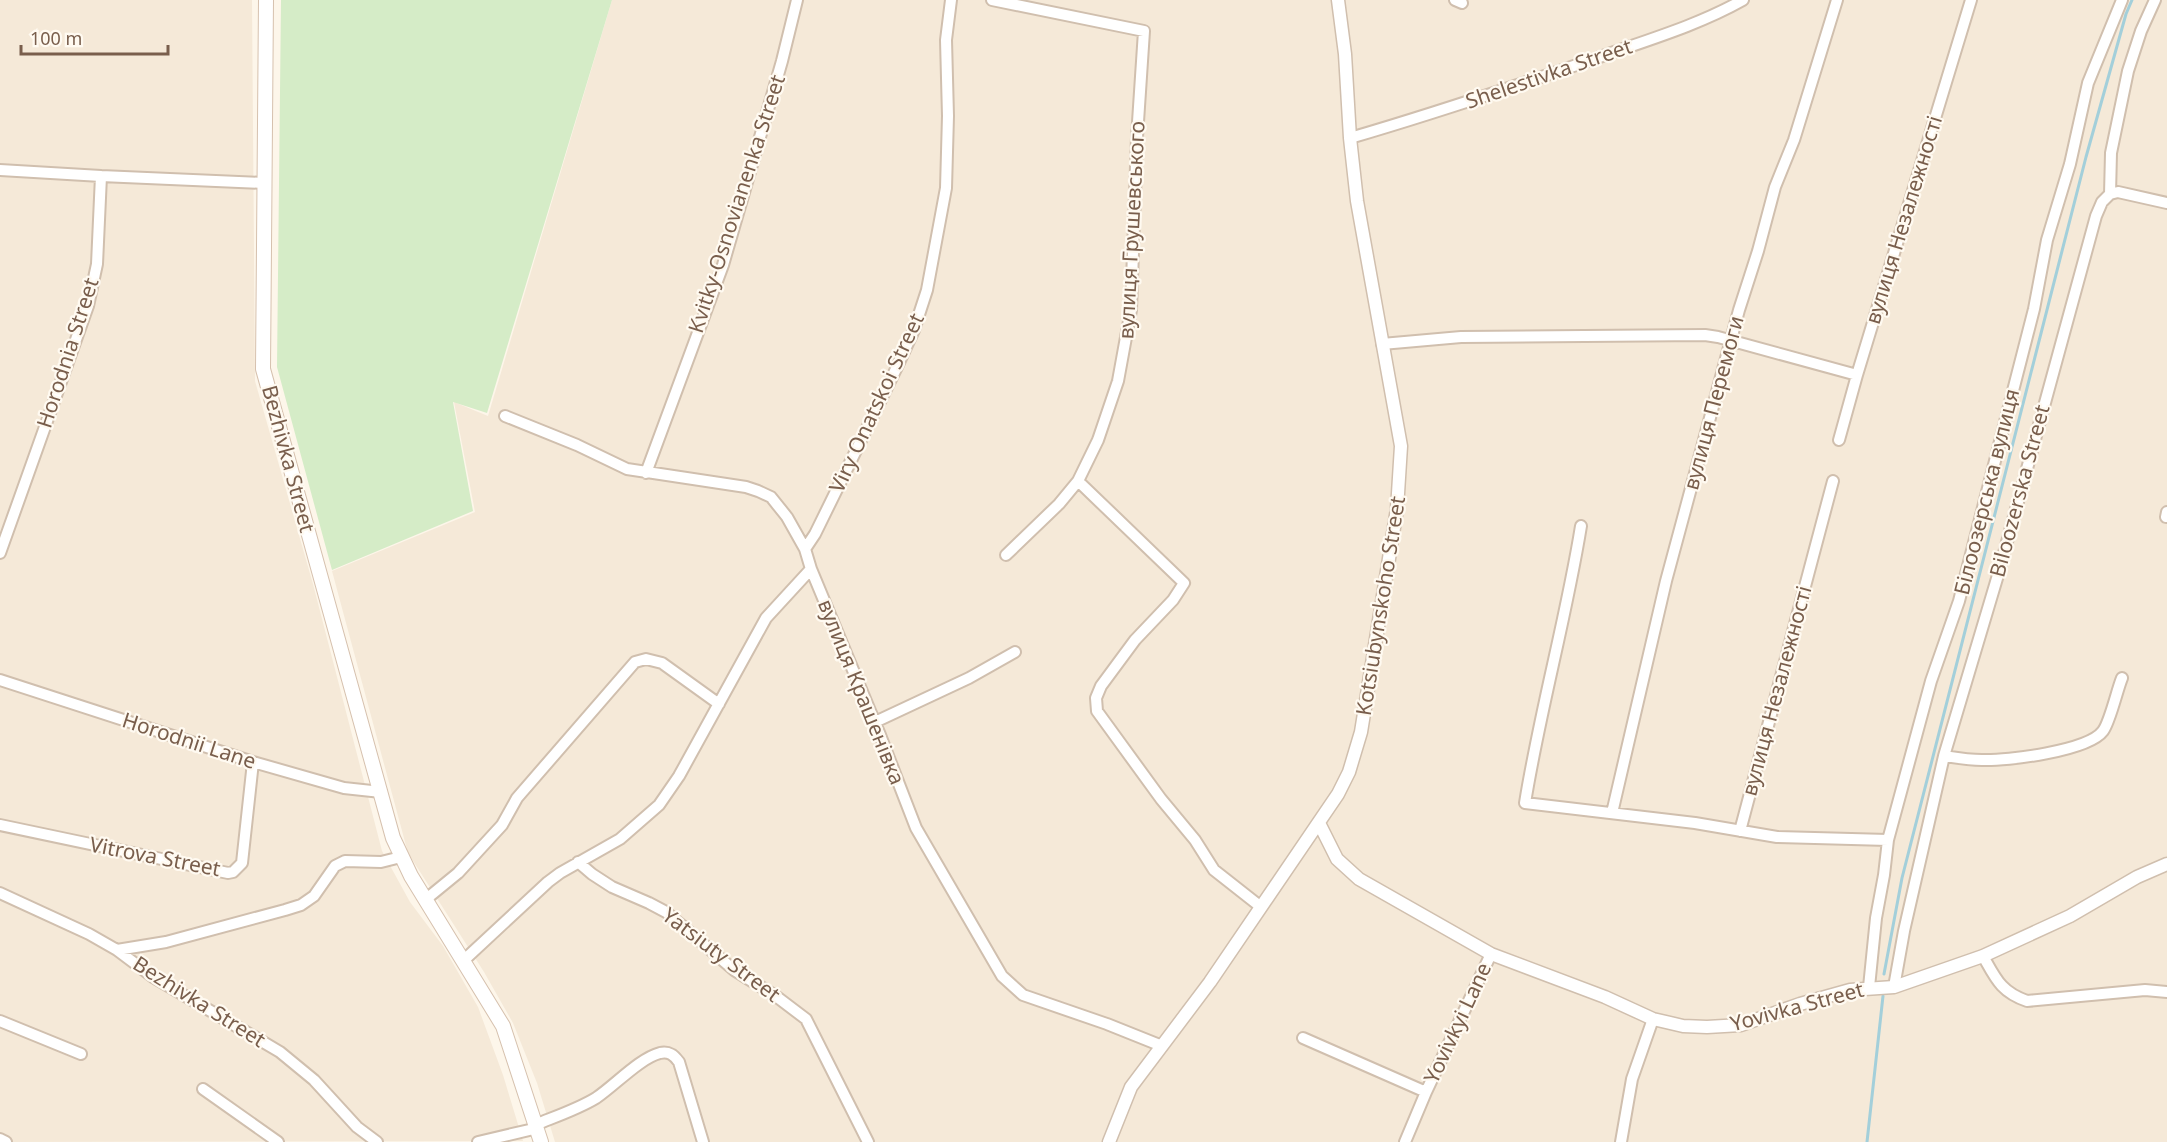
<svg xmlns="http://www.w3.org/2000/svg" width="2167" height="1142" font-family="'Noto Sans',sans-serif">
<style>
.residential{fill:#f5e9d8}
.green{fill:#d5ecc7}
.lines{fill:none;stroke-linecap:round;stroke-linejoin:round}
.stream{stroke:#a3cfda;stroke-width:3}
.minor-casing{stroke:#d0bfae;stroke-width:14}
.tertiary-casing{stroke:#d0bfae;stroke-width:15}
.secondary-casing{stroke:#d6c1ae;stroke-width:16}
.minor{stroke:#fff;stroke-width:10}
.tertiary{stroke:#fff;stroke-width:12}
.secondary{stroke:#fff;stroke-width:14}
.labels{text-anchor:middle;stroke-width:4.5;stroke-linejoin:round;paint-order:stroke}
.street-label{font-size:21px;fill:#795e4c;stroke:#fffaf1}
</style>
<rect width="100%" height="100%" fill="#fdf6ea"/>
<path class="residential" d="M0 0H252L255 381 313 584 382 851 410 902 443 946 478 1007 503 1075 523 1141 0 1142Z
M612 0H2167V1142H555L537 1083 513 1023 484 972 408 853 332 571 475 512 454 402 488 416Z"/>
<path class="green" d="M281 0H612L487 413 453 402 473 511 332 570 277 367Z"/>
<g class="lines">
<path class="stream" d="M1884 974 1902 878 2086 157 2126 14 2132 0
M1867 1142 1883 996"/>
<g class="minor-casing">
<path id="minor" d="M992 0 1144 31 1137 137 1131 310 1118 381 1098 440 1078 481 1184 583 1173 600 1135 640 1101 686 1096 698 1097 711 1161 799 1195 840 1214 870 1261 907
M1455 0 1462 3
M1350 138C1432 114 1513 87 1594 59 1644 41 1697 26 1743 0
M0 170 101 176 97 264 88 306 0 553
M101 176 264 183
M2110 194 2118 192 2167 203
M1382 344 1461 337 1705 335 1718 337 1857 375
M505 416 577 445 627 469 746 487 758 491 771 497 787 517 805 549 811 569 880 735 916 828 1002 976 1023 995 1107 1024 1162 1046
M1839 440 1857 375 1971 0
M646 473 723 265 782 61 797 0
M2166 517 2167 512
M1581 526C1566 619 1540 710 1525 803L1695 823 1777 837 1888 840
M805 549 815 534 896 369 914 330 927 290 946 188 948 116 946 40 951 0
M1006 555 1059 504 1078 481
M0 680 253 762 344 788 381 792
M875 722 969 678 1015 652
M1944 756C1957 758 1969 760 1982 760 2007 761 2088 751 2103 731 2110 722 2117 690 2122 678
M1612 813 1666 581 1739 310 1758 251 1775 187 1794 140 1837 0
M0 825 228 873 233 872 242 863 253 762
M1740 831 1833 481
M578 862 592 874 612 887 649 903 666 912 734 970 777 997 806 1019 868 1142
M0 893 89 934 117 950 153 977 280 1052 314 1080 357 1127 377 1142
M425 900 458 873 502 825 517 798 635 662 646 659 662 663 719 704
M117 950 166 942 285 910 301 905 314 896 335 866 345 861 381 862 401 857
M1983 956C1996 979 2001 992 2027 1001L2145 990 2167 992
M463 961 548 882 560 873 620 839 659 805 679 776 766 618 811 569
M1869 987 1876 918 1884 875 1888 840 1931 681 1959 601 2034 309 2047 240 2070 164 2088 83 2122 0
M1894 987 1904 931 1944 756 1998 575 2096 216 2102 202 2110 194 2111 153 2128 71 2141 31 2155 0
M0 1021 81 1054
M1303 1038 1426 1092 1405 1142
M203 1089 278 1142
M1426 1092 1491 954
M537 1124C557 1116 578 1109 596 1098 614 1086 640 1058 660 1053 669 1051 674 1055 679 1062L703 1142
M0 1139 6 1142
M478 1142 538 1128
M1621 1142 1632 1079 1653 1019"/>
</g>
<g class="tertiary-casing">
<path id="tertiary" d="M1319 823 1337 859 1359 879 1491 954 1605 997 1653 1019 1683 1026 1707 1027 1741 1025 1800 1004 1850 990 1894 987 1983 956 2070 916 2137 877 2167 864
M1109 1142 1131 1087 1210 982 1338 794 1349 772 1361 732 1397 509 1401 446 1357 201 1350 138 1345 54 1338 0"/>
</g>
<g class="secondary-casing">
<path id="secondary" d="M266 0 263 369 393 838 411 876 503 1026 541 1142"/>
</g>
<use href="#minor" class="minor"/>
<use href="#tertiary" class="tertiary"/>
<use href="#secondary" class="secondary"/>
</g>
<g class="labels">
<g class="street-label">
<text transform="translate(1549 74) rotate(-19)" y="7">Shelestivka Street</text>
<text transform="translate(737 204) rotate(-72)" y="7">Kvitky-Osnovianenka Street</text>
<text transform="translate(1904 220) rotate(-73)" y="7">вулиця Незалежності</text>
<text transform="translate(1132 230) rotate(-87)" y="7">вулиця Грушевського</text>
<text transform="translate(68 353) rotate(-72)" y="7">Horodnia Street</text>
<text transform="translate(877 403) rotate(-65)" y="7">Viry Onatskoi Street</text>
<text transform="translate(1714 403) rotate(-75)" y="7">вулиця Перемоги</text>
<text transform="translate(288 459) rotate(75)" y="7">Bezhivka Street</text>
<text transform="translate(2020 491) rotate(-75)" y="7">Biloozerska Street</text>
<text transform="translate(1987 492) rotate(-76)" y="7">Білоозерська вулиця</text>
<text transform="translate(1381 606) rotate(-81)" y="7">Kotsiubynskoho Street</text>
<text transform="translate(1777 691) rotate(-75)" y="7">вулиця Незалежності</text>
<text transform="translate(861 692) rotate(68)" y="7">вулиця Крашенівка</text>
<text transform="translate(189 741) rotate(18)" y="7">Horodnii Lane</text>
<text transform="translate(155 857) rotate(11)" y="7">Vitrova Street</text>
<text transform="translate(721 955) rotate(37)" y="7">Yatsiuty Street</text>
<text transform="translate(199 1002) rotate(32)" y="7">Bezhivka Street</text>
<text transform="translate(1797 1007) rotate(-15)" y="7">Yovivka Street</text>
<text transform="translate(1458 1023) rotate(-65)" y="7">Yovivkyi Lane</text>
</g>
</g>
<path d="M21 45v9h147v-9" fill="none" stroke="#795e4c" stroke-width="3"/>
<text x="30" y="45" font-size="18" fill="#795e4c" stroke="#fffaf1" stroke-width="4.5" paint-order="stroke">100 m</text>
</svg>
